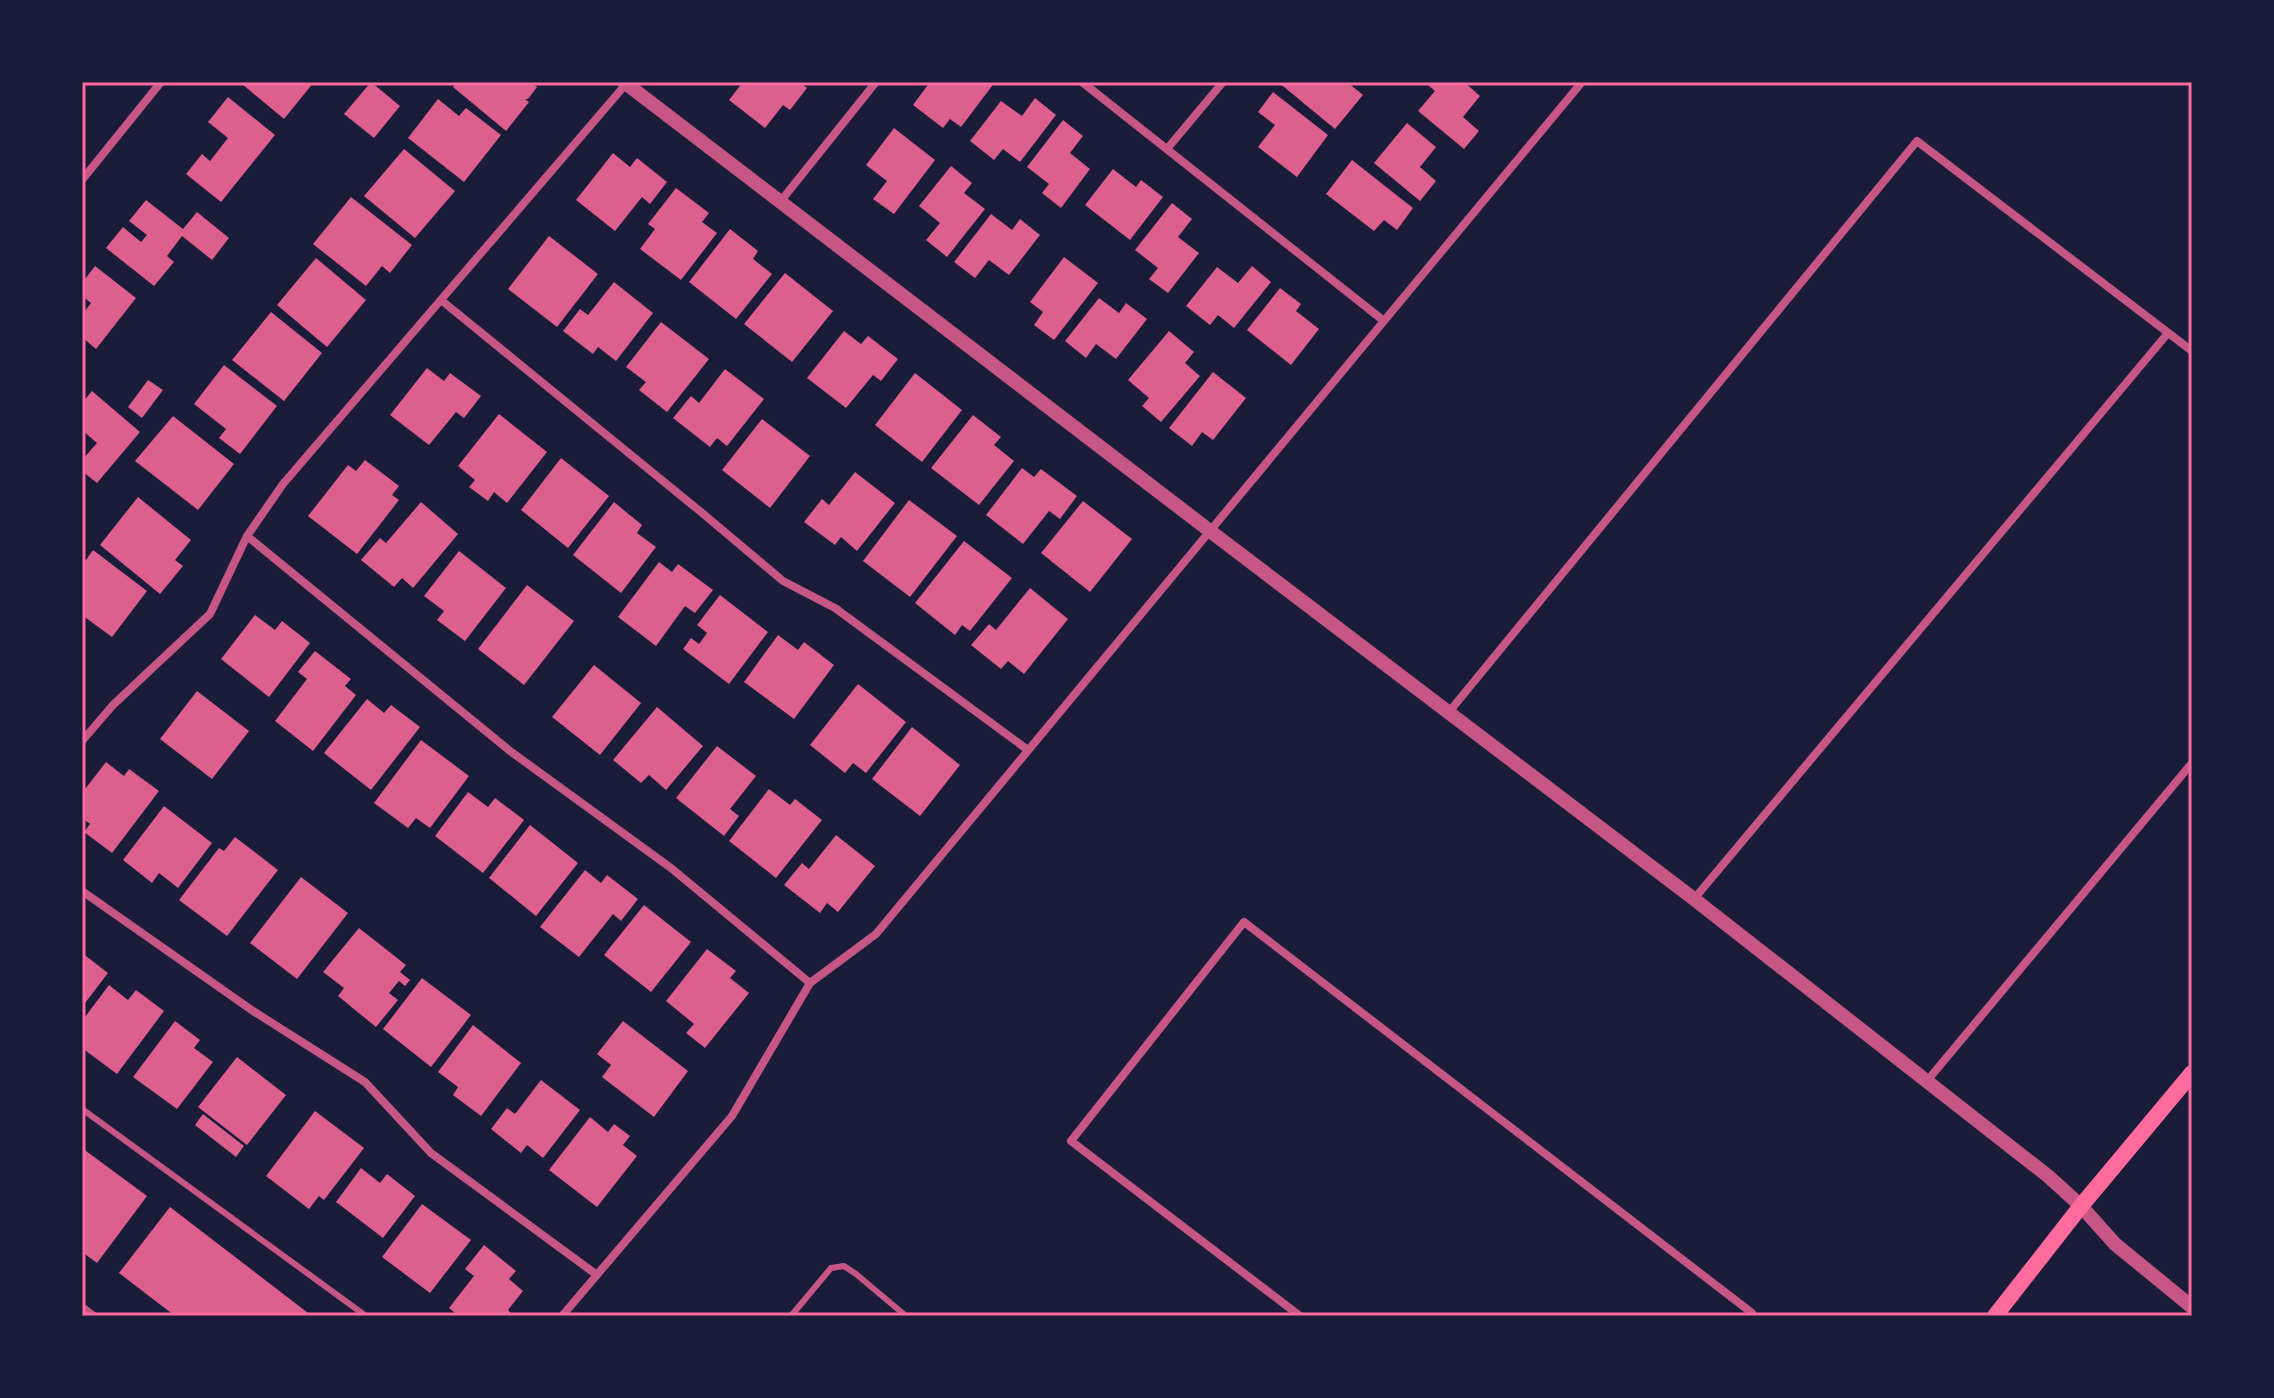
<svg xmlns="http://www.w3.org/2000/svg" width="2274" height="1398" font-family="Ubuntu,sans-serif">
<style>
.building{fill:#dd5f8e}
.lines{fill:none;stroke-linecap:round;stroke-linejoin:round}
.service{stroke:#c65784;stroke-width:6}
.minor{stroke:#c65784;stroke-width:8}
.tertiary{stroke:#c65784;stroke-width:14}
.secondary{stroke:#ff6b9d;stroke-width:16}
.neatline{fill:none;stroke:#ff6b9d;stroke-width:3}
</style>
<rect width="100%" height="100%" fill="#1b1b3a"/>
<path class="building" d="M243 82H314L284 119 242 84Z
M371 82 400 106 374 138 344 114Z
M457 82H534L532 83 537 87 528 99H525L529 102 506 131 453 87Z
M743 82H799L807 88 790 110 783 105 765 128 729 100Z
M930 82H995L961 127 950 119 943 128 913 105Z
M1278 82H1347L1363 95 1335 129Z
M1428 82H1464L1480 96 1463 117 1479 131 1464 149 1418 111 1435 91 1427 84Z
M1273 92 1328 135 1297 177 1258 147 1275 125 1258 112Z
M228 97 275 135 221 202 186 174 202 154 210 161 228 138 208 122Z
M1035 98 1056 115 1020 162 1003 149 994 160 970 141 1001 101 1022 116Z
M438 99 459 116 466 108 501 135 464 182 408 138Z
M1063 120 1083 136 1070 153 1090 169 1061 208 1042 193 1049 184 1027 167Z
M1407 123 1436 147 1420 167 1436 181 1420 201 1374 163Z
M894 128 935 160 894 214 873 199 887 181 866 165Z
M404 149 455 191 415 238 364 196Z
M613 153 630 167 637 158 667 182 650 204 642 197 615 231 576 200Z
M1352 160 1413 208 1397 230 1384 220 1374 231 1326 194Z
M951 166 972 183 964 193 985 209 947 257 926 240 940 223 919 206Z
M1113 169 1136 187 1141 180 1163 197 1130 240 1085 205Z
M676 188 709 213 702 222 717 233 681 280 640 249 655 229 648 224Z
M351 197 412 245 390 273 382 266 366 286 313 244Z
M146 200 183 229 197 212 229 238 212 260 182 236 167 256 174 262 154 286 106 248 123 227 141 242 147 235 129 221Z
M1172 203 1192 219 1178 237 1199 253 1168 293 1149 279 1158 268 1135 250Z
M991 214 1012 230 1020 219 1040 235 1009 275 989 260 975 278 954 262Z
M730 229 758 251 753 259 772 274 736 319 689 282Z
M549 236 598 274 557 327 508 289Z
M1064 257 1098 283 1054 340 1034 325 1043 312 1030 302Z
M316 258 366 300 327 347 277 305Z
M95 266 136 298 96 349 82 337V315L91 303 82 296V283Z
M1252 266 1271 282 1234 328 1218 315 1210 325 1186 306 1217 267 1238 283Z
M785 273 833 311 792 362 744 324Z
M614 282 653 313 616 361 598 347 593 354 563 331 580 309 588 315Z
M1280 288 1301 304 1296 311 1319 329 1291 365 1247 330Z
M1099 298 1119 313 1126 303 1147 319 1116 359 1096 344 1086 358 1065 341Z
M271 312 322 353 284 401 232 360Z
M661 322 709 359 667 412 639 390 646 382 626 367Z
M844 331 861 344 868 336 898 359 881 381 873 375 846 408 807 378Z
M1169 331 1194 352 1185 363 1200 376 1161 422 1142 406 1149 398 1128 380Z
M224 365 277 406 240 454 219 438 226 429 194 404Z
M427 368 444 381 450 373 481 396 464 418 456 412 429 445 390 415Z
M725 369 764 399 727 446 717 438 710 447 673 418 691 396 699 403Z
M1213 372 1246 398 1213 440 1202 432 1192 446 1169 428Z
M915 373 962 410 922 462 875 425Z
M148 380 163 390 142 418 128 407Z
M92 391 140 432 97 483 82 471V460L97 443 82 430V403Z
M499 414 547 452 507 503 494 492 488 501 469 487 475 480 458 466Z
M973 415 1001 437 994 445 1014 461 979 505 931 468Z
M173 416 234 464 198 510 135 461Z
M762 419 810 456 770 508 722 470Z
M561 458 609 496 568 548 521 510Z
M365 460 399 486 392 495 399 500 357 554 308 516 348 465 356 471Z
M1022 468 1034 477 1041 469 1077 496 1060 519 1049 511 1023 544 986 515Z
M855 472 895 503 857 551 841 537 835 545 804 522 822 499 829 505Z
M138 497 191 540 175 560 183 566 160 594 100 545Z
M909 500 957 536 910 597 863 561Z
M1083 501 1132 539 1090 592 1041 553Z
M421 502 458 534 413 588 402 578 394 587 361 560 380 538 386 543Z
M614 502 642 525 637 533 656 547 621 593 573 555Z
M964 541 1012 578 970 631 962 625 955 635 915 603Z
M93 550 147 591 112 637 82 615V557L86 560Z
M459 551 506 588 465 641 437 620 444 611 424 596Z
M659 562 672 572 678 564 713 590 695 613 685 606 656 646 618 617Z
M527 585 574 621 524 685 478 649Z
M1030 588 1068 619 1024 674 1008 661 1001 669 971 645 989 624 996 630Z
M720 595 768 632 729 684 683 649 691 638 699 644 707 633 697 625Z
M255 615 275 630 282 621 310 643 269 697 221 659Z
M778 635 798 650 804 642 834 665 794 719 744 682Z
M315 651 351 679 345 686 356 695 313 751 275 721 307 679 298 672Z
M594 665 641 703 600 755 552 717Z
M858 684 906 722 866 773 853 763 845 773 810 745Z
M197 691 249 731 212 779 160 739Z
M367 699 384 713 391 705 420 727 371 790 324 753Z
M657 707 703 746 666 790 649 775 641 783 613 760Z
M912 727 960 765 920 816 872 779Z
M421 740 469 776 430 828 416 818 408 828 374 803Z
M717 746 756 776 730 809 739 816 724 836 676 798Z
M106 762 124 776 129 769 159 791 112 853 84 832 90 824 82 818V793Z
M769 789 790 805 795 799 822 820 776 878 729 841Z
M468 792 488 807 495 798 524 820 483 873 435 836Z
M164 806 212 843 178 888 159 873 152 883 123 860Z
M530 825 578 863 536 916 489 878Z
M836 835 875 866 838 912 827 903 820 913 784 885 802 863 809 869Z
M235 837 278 870 227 936 179 900 219 848 224 851Z
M585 870 601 883 607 875 638 899 621 921 613 914 579 957 540 927Z
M301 877 348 913 297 979 250 943Z
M644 905 691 942 651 992 604 955Z
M359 928 406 965 400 972 410 980 405 986 399 981 389 993 398 1000 376 1027 338 996 344 988 323 972Z
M707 949 736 971 730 978 749 993 705 1048 686 1033 694 1024 666 1001Z
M82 953 108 973 82 1007Z
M422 978 471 1015 431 1067 383 1029Z
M109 985 128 1000 136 990 164 1011 117 1074 82 1048V1021Z
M175 1021 200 1040 194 1048 213 1062 177 1109 133 1077Z
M623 1021 688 1071 654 1117 602 1077 611 1065 597 1054Z
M473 1025 521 1063 481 1116 453 1095 458 1087 438 1072Z
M237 1057 286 1095 247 1145 198 1107Z
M541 1080 580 1110 543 1158 527 1145 521 1153 491 1129 507 1108 515 1114Z
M315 1111 364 1148 324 1200 319 1196 309 1209 266 1176Z
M203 1114 244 1146 236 1157 195 1125Z
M590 1117 608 1132 614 1124 630 1136 623 1145 637 1156 597 1207 549 1170Z
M82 1148 147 1196 97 1263 82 1252Z
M361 1168 380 1183 387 1174 415 1196 383 1238 336 1202Z
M422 1204 471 1240 430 1293 382 1257Z
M170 1207 312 1316H175L119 1273Z
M484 1245 516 1271 509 1279 523 1291 508 1310 512 1314 510 1316H459L449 1308 474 1276 465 1269Z"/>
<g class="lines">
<path class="service" d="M82 1109 366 1316
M82 1306 95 1316
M791 1316 831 1268 844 1266 856 1274 906 1316"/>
<path class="minor" d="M1082 82 1384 321
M1167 149 1223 82
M82 180 161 82
M780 202 876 82
M441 300 701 512 783 581 835 608 1028 750
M247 536 510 751 671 868 810 983
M1449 712 1917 141 2192 351
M82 741 113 705 210 614 247 536 283 484 626 84
M82 891 253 1011 365 1082 431 1153 597 1275
M1694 899 2168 333
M1927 1081 2192 763
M562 1316 732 1116 810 983 876 934 1582 82
M1300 1316 1071 1141 1244 922 1752 1313 1750 1316"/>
<path class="tertiary" d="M624 82 1210 531 1694 899 2048 1176 2081 1206 2115 1244 2192 1307"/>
<path class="secondary" d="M1995 1316 2081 1206 2192 1073"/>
</g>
<rect width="2274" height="1398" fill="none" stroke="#1b1b3a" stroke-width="168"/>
<rect x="84" y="84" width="2106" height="1230" class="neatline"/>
</svg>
